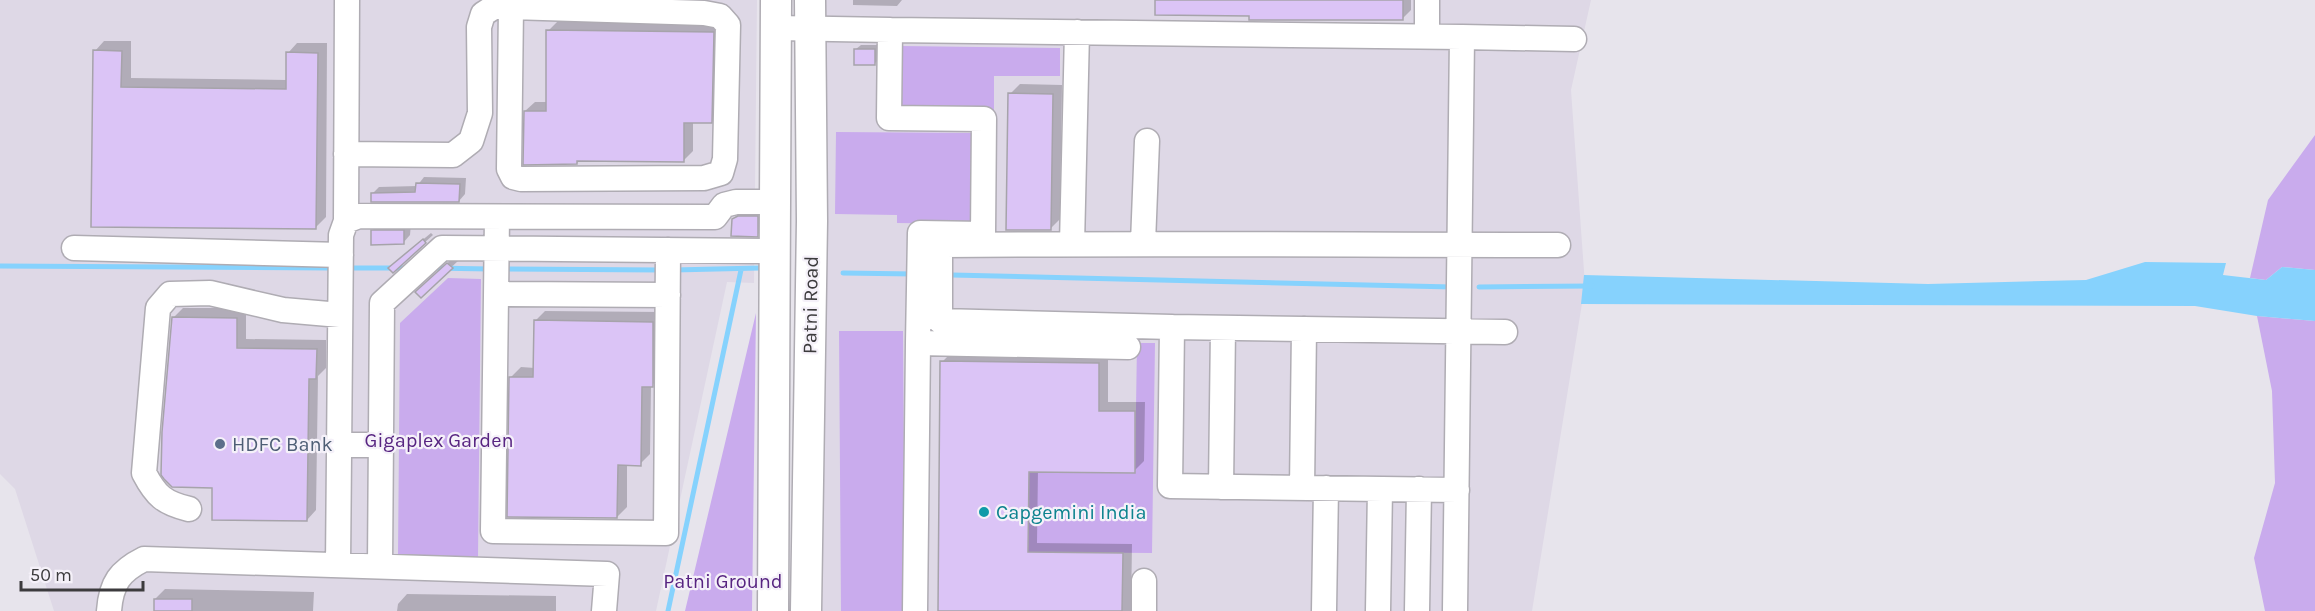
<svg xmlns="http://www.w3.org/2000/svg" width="2315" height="611" font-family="Karla,sans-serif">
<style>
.built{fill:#ded8e6}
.green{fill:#c9abed}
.water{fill:#86d2fd}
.shadow{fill:#0003}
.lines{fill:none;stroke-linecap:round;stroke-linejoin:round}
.stream{stroke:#86d2fd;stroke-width:5}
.building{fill:#dbc4f6;stroke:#a6a3aa;stroke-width:1.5}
.minor-casing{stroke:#afacb3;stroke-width:27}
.major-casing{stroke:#afacb3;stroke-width:33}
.minor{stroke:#fff;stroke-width:24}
.major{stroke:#fff;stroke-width:30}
.service-dot{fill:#5c6f8a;stroke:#f5f1f9;stroke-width:2}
.culture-dot{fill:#0f9aa8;stroke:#f5f1f9;stroke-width:2}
.labels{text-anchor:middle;stroke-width:4.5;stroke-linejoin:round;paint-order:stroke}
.street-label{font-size:20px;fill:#3c3b3d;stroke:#f5f1f9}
.park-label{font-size:20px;fill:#572481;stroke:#f5f1f9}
.service-label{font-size:20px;fill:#4e5e75;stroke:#f5f1f9;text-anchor:start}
.culture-label{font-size:20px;fill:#0d838f;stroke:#f5f1f9;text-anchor:start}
</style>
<rect width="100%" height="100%" fill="#e7e4ec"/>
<path class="built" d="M0 0H757L754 283 727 282 656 611H54L15 489 0 474Z
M825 0H1591L1571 90 1585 285 1532 611H822Z"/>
<path class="green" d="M901 46 1060 48V76H994V113L900 112Z
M836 132 972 133 971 224 897 223V215L835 214Z
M2315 135V270L2282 267 2266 280 2250 278 2268 200Z
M448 278 481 279 478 557 398 556 400 323Z
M756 313 752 611H685Z
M2257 316 2315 321V611H2265L2254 558 2275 483 2272 391Z
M839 331H903L905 611H841Z
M1137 343H1155L1152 553 1028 552 1029 472H1135Z"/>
<path class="water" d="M2145 262 2226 263 2223 275 2266 280 2282 267 2315 270V321L2257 316 2195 306 1581 304 1584 275 1928 284 2086 280Z"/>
<path class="shadow" d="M853 0H902L897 6 853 5Z
M1157 0H1411V10L1402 19 1251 14Z
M558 21 723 23 721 112 711 122H693V151L683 161 580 160 577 163 525 111 535 102H547L548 31Z
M104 41H131V78L287 80 288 53 297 43H327L326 217 316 227 93 225 95 51Z
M861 45H879V59L874 64 856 49Z
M1020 84 1062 85 1060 219 1050 229 1010 94Z
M424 177 466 178 465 194 459 201 372 194 379 187 417 186Z
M765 209 764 228 757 235 734 218 741 211Z
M380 223 411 224 410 235 403 243 372 231Z
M431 233 433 235 393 271 397 261Z
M455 256 459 260 421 296 424 285Z
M183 308H246V339L326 340V368L318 376 316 510 307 520 214 486 173 318Z
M545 311 662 312V376L651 386 650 454 640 464H627V507L617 517 511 377 521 367 535 368V321Z
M952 352 1108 353V402H1145L1144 461 1134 471 1038 470 1037 543 1132 544 1131 611H940L942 362Z
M165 589 314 592 313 611H155V599Z
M407 594 556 596V611H397L398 604Z"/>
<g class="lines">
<path class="stream" d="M0 266 334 268
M347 268H409
M431 268 490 269
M503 269 661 270
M674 270 759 268
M843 273 914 274
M952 275 1452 287
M1479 287 1592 286
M668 611 741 270"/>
</g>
<path class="building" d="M1155 0H1403V20H1249V16L1155 15Z
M546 30 714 32 712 123H684V162L577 161V164L523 165 524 111H546Z
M854 49H875V65H854Z
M93 50 122 51 121 87 286 89V52L318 53 316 229 91 227Z
M1008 93 1053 94 1051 230H1006Z
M416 183 460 184 459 202H371V193L415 192Z
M738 216H758V237L731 236 732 219Z
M371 230H404V244L371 245Z
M423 239 426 243 393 273 388 268Z
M447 263 453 268 421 298 415 292Z
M172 317 237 318V348L317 349 316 379H309L307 521 212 520V488L172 487 164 479 161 475 162 432Z
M534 320 653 322V387H642L641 466 618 465 617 518 507 517 509 377H533Z
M940 361 1099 363V411H1135V473L1029 472 1028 552 1123 553 1122 611H938Z
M154 599H192V611H154Z"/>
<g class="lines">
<g class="minor-casing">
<path id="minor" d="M776 28 890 30 889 118 984 119 983 234 920 233 918 343
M890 30 1462 37 1455 611
M1427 36V0
M1462 37 1574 39
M346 154 453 155 471 141 480 113 479 27 483 14 494 7H511L704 13 720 16 728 25 725 159 721 173 704 178 521 179 513 177 509 169 511 7
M497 217 493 531 666 533 668 250
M346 221 347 0
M1143 243 1147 141
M1072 244 1077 32
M74 248 341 255
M496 294 668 295
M1172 327 940 321V249L944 245C1149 243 1354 245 1558 245
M339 445H381
M1221 487 1223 328
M1302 488 1304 329
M1457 490 1170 486 1172 327 1505 332
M189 509C164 503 156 496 144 473L158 308 170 294 210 293 283 310 340 315
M338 565 341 235 346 221 359 216 715 217 724 205 736 202H775
M380 565 382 303 442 248 774 251
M109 611C111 583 120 571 144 559L607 574 604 611
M915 611 918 343 1128 347
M1144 611V581
M1324 611 1326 488
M1378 611 1380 489
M1417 611 1419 489"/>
</g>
<g class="major-casing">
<path id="major" d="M773 611 776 0
M806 611 812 221 810 0"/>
</g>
<use href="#minor" class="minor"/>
<use href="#major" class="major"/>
</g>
<circle class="service-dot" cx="220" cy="444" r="6"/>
<circle class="culture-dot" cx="984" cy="512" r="6"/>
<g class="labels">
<g class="street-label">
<text transform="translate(810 305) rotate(-89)" y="7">Patni Road</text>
</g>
<g class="park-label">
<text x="439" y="447">Gigaplex Garden</text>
<text x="723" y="588">Patni Ground</text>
</g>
<g class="service-label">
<text x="232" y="451">HDFC Bank</text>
</g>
<g class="culture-label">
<text x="996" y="519">Capgemini India</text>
</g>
</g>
<path d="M21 581v9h122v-9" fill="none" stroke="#3c3b3d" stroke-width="3"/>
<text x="30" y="581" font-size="18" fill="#3c3b3d" stroke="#f5f1f9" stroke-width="4.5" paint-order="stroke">50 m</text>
</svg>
